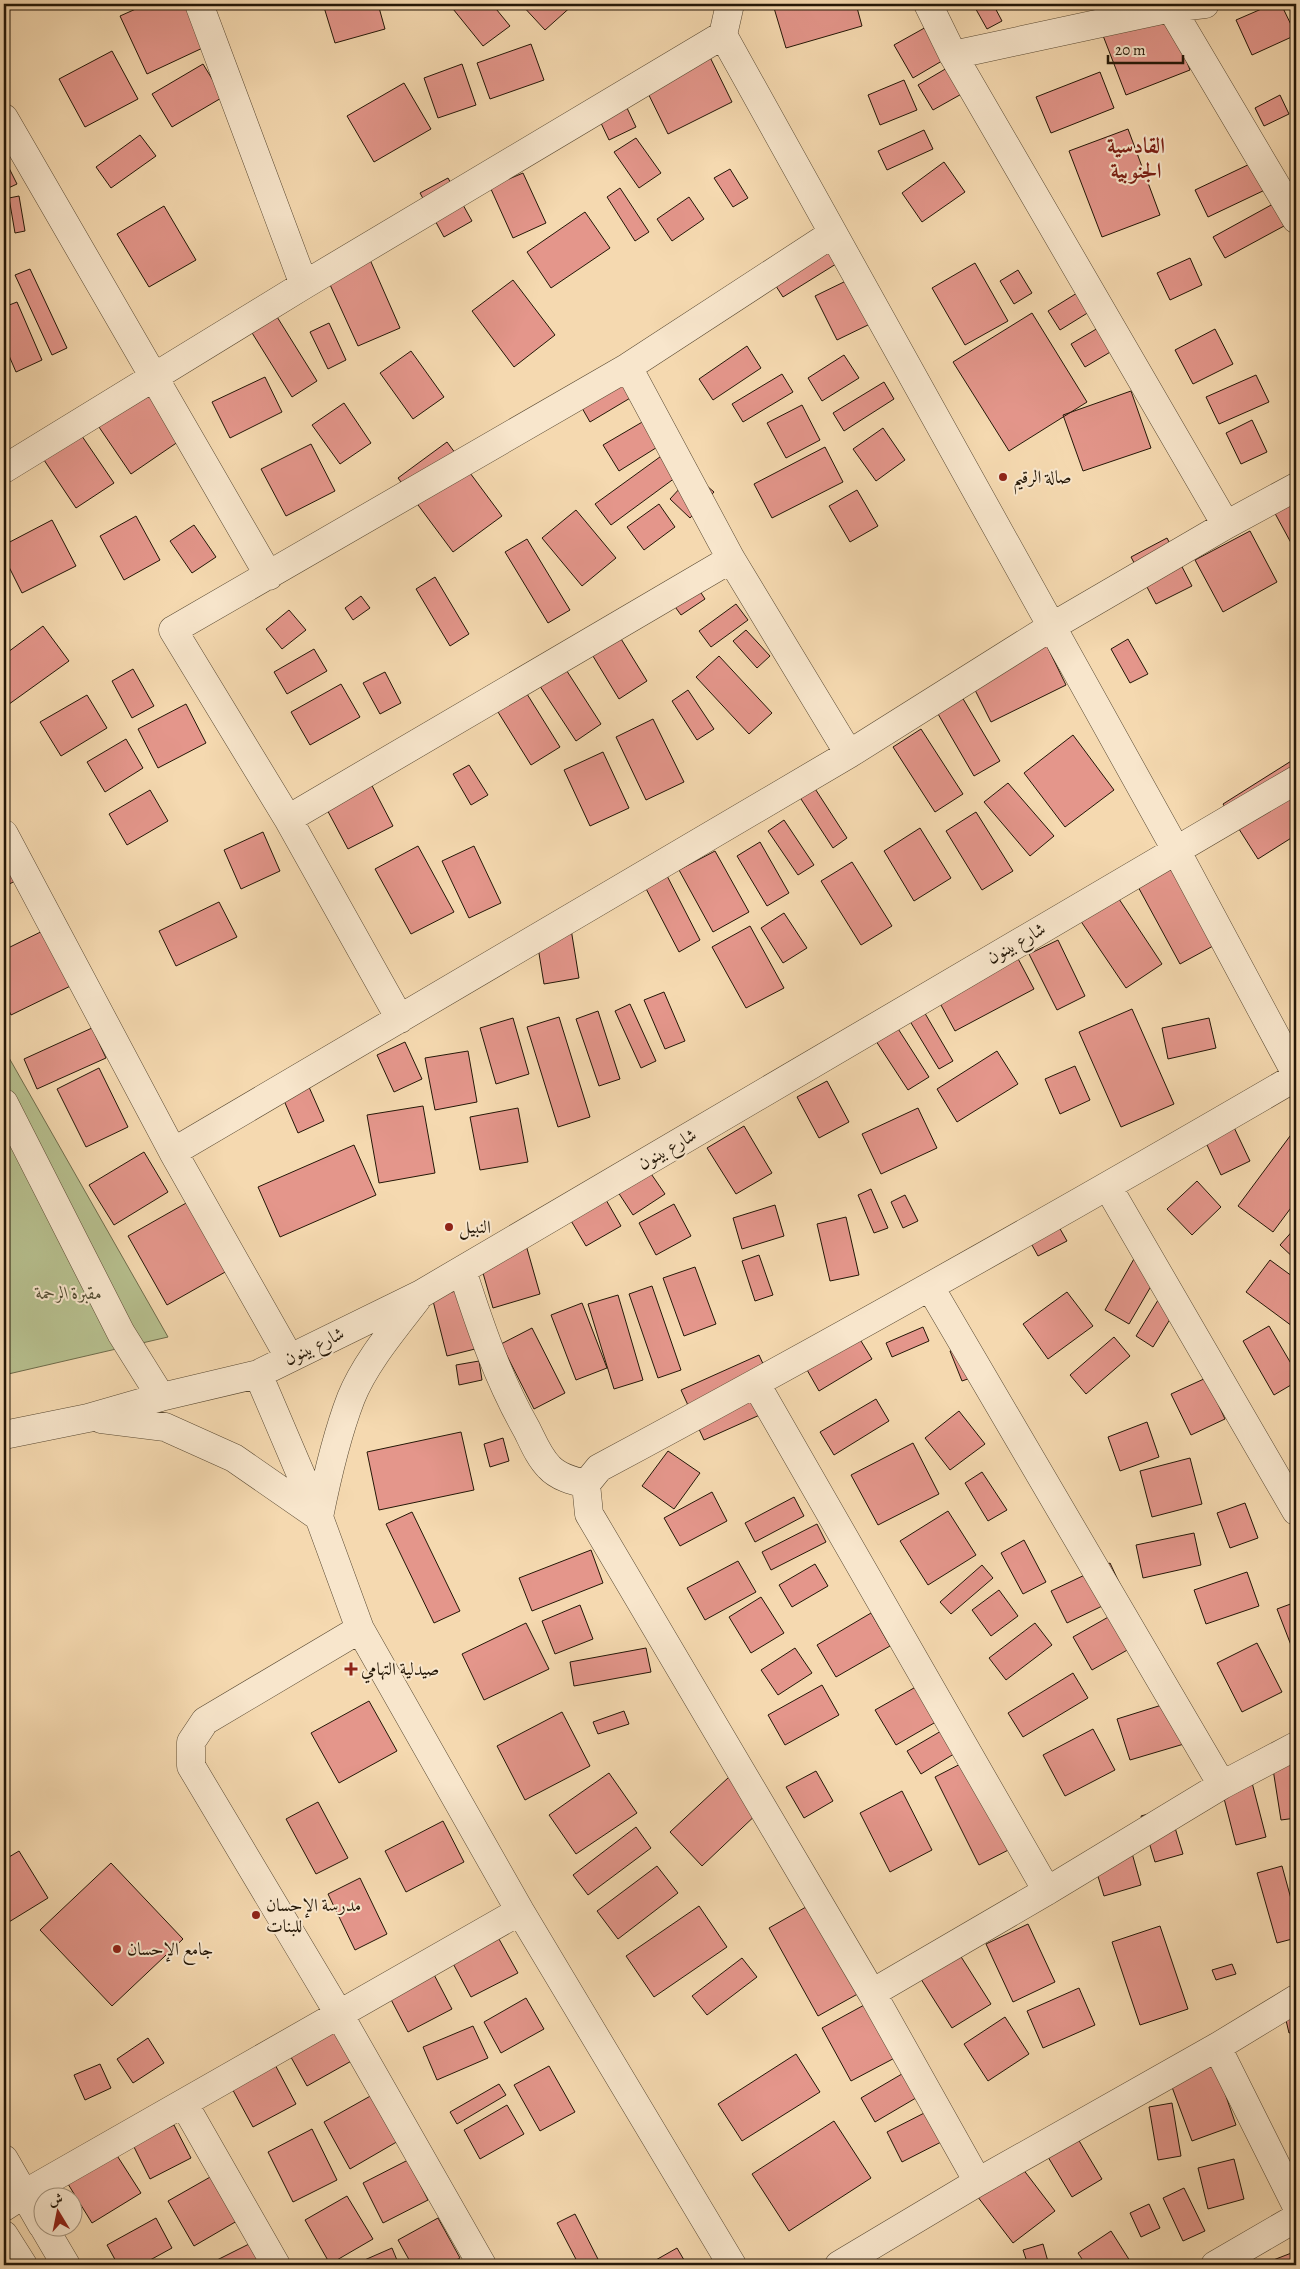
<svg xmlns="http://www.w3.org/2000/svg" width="1300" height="2269" font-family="Alegreya,Amiri,serif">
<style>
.green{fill:#b7c08f;stroke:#6e6c4b}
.building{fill:#e4968b;stroke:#241707}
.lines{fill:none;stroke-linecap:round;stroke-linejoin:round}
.minor-casing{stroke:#584831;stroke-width:29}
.minor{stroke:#f8e6cc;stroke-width:28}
.poi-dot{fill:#8f2418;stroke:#f8e6cc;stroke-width:2}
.labels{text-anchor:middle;stroke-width:4;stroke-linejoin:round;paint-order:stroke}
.poi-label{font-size:18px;fill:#241707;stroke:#f8e6cc;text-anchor:start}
.street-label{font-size:18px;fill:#241707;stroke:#f8e6cc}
.park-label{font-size:18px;font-style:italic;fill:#504a30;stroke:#f8e6cc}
.district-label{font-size:22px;font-weight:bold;fill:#7a1f14;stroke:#f8e6cc}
</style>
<rect width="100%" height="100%" fill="#f5d9b0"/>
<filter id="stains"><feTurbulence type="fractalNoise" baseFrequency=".004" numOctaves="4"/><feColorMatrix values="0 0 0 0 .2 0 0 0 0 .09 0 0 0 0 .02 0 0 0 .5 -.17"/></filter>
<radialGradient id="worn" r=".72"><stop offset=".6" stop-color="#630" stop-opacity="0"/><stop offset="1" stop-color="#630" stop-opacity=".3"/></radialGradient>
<path class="green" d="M4 1049 168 1337 4 1375Z"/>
<path class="building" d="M147 4H190L209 45 147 74 120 16Z
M323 4H378L385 29 335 43Z
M449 4H492L510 26 483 46Z
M521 4H574L545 30Z
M790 4H856L862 26 786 48 774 8Z
M973 4H993L1002 21 987 29Z
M1273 4H1281L1296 35 1252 55 1236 20Z
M1166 8 1190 70 1126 95 1102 33Z
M928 26 947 58 913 78 894 45Z
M531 44 544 80 490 99 477 63Z
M704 45 732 102 668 134 640 77Z
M112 51 138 99 85 127 59 79Z
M959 61 974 87 933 110 918 85Z
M203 64 223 97 172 127 152 94Z
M462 64 476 105 438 118 424 78Z
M1100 72 1114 108 1051 133 1036 97Z
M904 80 917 110 880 125 868 95Z
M404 83 431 129 374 162 347 116Z
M1280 95 1289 114 1264 126 1255 108Z
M627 108 636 127 609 140 600 121Z
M1128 129 1160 215 1102 237 1069 151Z
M924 130 933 149 887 170 878 151Z
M140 135 156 156 111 188 96 167Z
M636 138 661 173 639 188 614 152Z
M944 162 965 192 922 222 902 193Z
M1254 162 1267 189 1208 217 1195 190Z
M8 166 17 184 4 190V168Z
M730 169 748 198 733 207 714 178Z
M523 173 546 223 513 238 490 187Z
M448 178 472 221 444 237 420 193Z
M620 188 649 232 635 241 607 197Z
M19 196 25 231 15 233 9 198Z
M689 197 704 219 672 241 657 219Z
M1273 204 1284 226 1225 258 1213 237Z
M164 206 196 260 149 287 117 234Z
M585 212 610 248 551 288 527 252Z
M816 233 836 264 783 297 763 266Z
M364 246 400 328 358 346 321 265Z
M1190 258 1202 285 1170 300 1157 273Z
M975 263 1008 321 965 345 932 288Z
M30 269 67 348 52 355 15 275Z
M1018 270 1032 293 1014 304 1000 281Z
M513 280 555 335 514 367 472 311Z
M848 280 870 324 837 340 815 296Z
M1090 285 1102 304 1060 330 1048 311Z
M17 302 42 360 16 372 4 344V307Z
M269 304 317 381 292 397 244 320Z
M1032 313 1087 402 1009 451 953 362Z
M1115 318 1129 341 1085 367 1071 344Z
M329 323 346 360 328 369 310 332Z
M1215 329 1233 364 1193 384 1175 350Z
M747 346 761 368 713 400 699 379Z
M411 351 444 397 413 419 380 373Z
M844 355 859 378 822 401 808 378Z
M146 367 191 433 131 474 86 408Z
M629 370 642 391 590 422 578 401Z
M782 374 793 392 743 422 732 404Z
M1256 375 1269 402 1219 424 1206 397Z
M265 377 282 412 230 438 212 402Z
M884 382 894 399 844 431 833 413Z
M1131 391 1151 448 1083 471 1063 415Z
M344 403 371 443 340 464 312 425Z
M802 405 820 440 786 458 767 423Z
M1252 420 1267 452 1241 464 1226 433Z
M644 421 659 446 619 471 603 445Z
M73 423 114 483 76 508 36 448Z
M883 428 905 460 876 481 853 449Z
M447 442 502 516 453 552 398 478Z
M311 444 335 491 286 516 261 469Z
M825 447 843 482 772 518 754 484Z
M664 454 679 475 611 525 595 504Z
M693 474 714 492 690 518 670 499Z
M1296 478V552L1265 495Z
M857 490 878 526 850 542 829 506Z
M659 504 675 527 644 550 627 527Z
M576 510 616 558 582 586 542 538Z
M136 516 160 560 124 580 100 536Z
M52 520 76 566 22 593 4 557V545Z
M194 525 216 557 192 573 170 541Z
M1250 531 1277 582 1223 612 1195 560Z
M1167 538 1192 586 1156 604 1131 557Z
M527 539 570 610 548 623 505 552Z
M690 576 705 599 681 615 665 593Z
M435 577 469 634 450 646 416 589Z
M361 596 370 608 353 620 345 608Z
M736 604 748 620 711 647 699 631Z
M289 610 306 630 282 649 266 629Z
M610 621 647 681 619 699 582 638Z
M43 626 69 661 5 707 4 655Z
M746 630 770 656 757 668 733 641Z
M1043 638 1066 685 991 722 968 676Z
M1128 639 1148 674 1130 683 1111 649Z
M314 649 327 671 287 694 274 672Z
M554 651 601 724 576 741 528 668Z
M719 656 772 713 749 734 696 677Z
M133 669 154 706 132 718 112 681Z
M385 672 401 703 380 714 363 683Z
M341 684 360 717 310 745 291 712Z
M522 686 560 747 531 765 493 704Z
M688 690 714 729 697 740 672 701Z
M959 692 1000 761 974 776 934 707Z
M87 695 107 728 61 756 40 722Z
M186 704 206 743 158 768 138 729Z
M653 719 684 782 646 800 616 737Z
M921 729 963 794 935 812 893 747Z
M1073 735 1114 790 1065 827 1024 773Z
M126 739 143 768 105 792 87 762Z
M603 752 629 808 590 826 564 770Z
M1296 758V835L1258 859 1223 804Z
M469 765 488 795 471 805 453 774Z
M801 767 847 838 833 848 786 776Z
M369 780 393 826 348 849 324 804Z
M1008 783 1054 836 1030 856 984 802Z
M150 790 168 821 127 845 109 814Z
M976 812 1013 871 982 890 946 831Z
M784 820 814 865 798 875 768 831Z
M920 828 951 878 914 901 884 851Z
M263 832 280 871 241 889 224 850Z
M760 842 789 893 767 906 737 856Z
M418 846 454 912 411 934 375 869Z
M474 846 501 903 469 918 442 861Z
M1173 848 1224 940 1180 964 1130 872Z
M715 851 749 912 713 932 679 870Z
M4 862 15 881 4 887Z
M852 862 892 926 861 945 821 881Z
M664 870 700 940 679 952 642 881Z
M1115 893 1162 964 1126 988 1078 917Z
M219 902 237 937 176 966 159 931Z
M784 913 807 948 783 963 761 928Z
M65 920 93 975 11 1015 4 1000V950Z
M750 926 784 988 746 1008 712 947Z
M571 929 579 978 544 984 536 935Z
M1058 940 1085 996 1057 1010 1029 954Z
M1014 951 1034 989 955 1031 935 994Z
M664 992 685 1041 665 1049 644 1000Z
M630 1004 656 1061 641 1068 615 1011Z
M1132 1009 1174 1104 1121 1127 1079 1032Z
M923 1010 953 1061 939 1069 908 1018Z
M598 1011 620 1079 599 1086 576 1019Z
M559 1017 590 1117 558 1127 527 1027Z
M513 1018 529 1074 496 1084 480 1028Z
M1209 1018 1216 1048 1168 1059 1162 1028Z
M895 1024 929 1077 908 1090 874 1038Z
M92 1028 106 1058 37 1089 24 1059Z
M405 1042 422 1079 394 1092 377 1055Z
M468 1051 477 1102 435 1110 425 1058Z
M997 1051 1018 1084 957 1122 937 1089Z
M1075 1066 1090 1100 1060 1114 1045 1079Z
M99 1068 128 1127 86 1147 57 1089Z
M305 1078 324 1121 298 1133 279 1089Z
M827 1081 849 1122 819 1138 797 1097Z
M423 1106 435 1173 379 1183 367 1115Z
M518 1108 528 1162 480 1170 470 1117Z
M918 1108 937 1148 881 1174 862 1134Z
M1230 1119 1250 1161 1221 1175 1201 1132Z
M744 1126 772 1173 736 1194 707 1148Z
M1296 1128V1201L1273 1232 1238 1206Z
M354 1145 376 1195 280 1237 258 1187Z
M144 1152 168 1192 114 1225 89 1185Z
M645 1165 665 1194 633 1215 614 1186Z
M1197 1181 1221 1207 1192 1235 1167 1209Z
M871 1189 888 1228 874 1233 858 1195Z
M602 1193 621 1226 586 1246 567 1214Z
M905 1195 918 1221 903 1228 891 1202Z
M188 1202 227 1271 167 1305 128 1236Z
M674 1204 691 1236 656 1255 639 1223Z
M775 1205 784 1236 742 1249 733 1218Z
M846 1217 859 1275 830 1281 817 1224Z
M1055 1220 1067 1241 1038 1256 1027 1236Z
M1296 1227V1260L1280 1245Z
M524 1238 540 1294 493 1308 477 1252Z
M1139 1250 1164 1264 1129 1324 1105 1310Z
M759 1255 773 1295 755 1301 742 1261Z
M1270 1260 1296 1279V1320L1292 1326 1246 1292Z
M695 1267 716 1324 684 1336 663 1278Z
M652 1286 681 1370 658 1378 629 1294Z
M464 1289 479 1348 447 1356 432 1297Z
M1067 1292 1093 1326 1048 1359 1023 1324Z
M1163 1292 1180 1303 1153 1347 1136 1336Z
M618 1295 643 1380 614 1389 588 1304Z
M582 1303 607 1368 576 1380 551 1315Z
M850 1323 872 1359 819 1391 798 1354Z
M1269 1326 1296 1372V1382L1274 1395 1243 1341Z
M923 1327 929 1341 892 1357 886 1343Z
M532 1328 565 1393 534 1409 501 1344Z
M1114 1337 1130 1356 1086 1394 1070 1375Z
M967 1344 979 1375 962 1381 950 1351Z
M759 1355 782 1405 704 1440 681 1390Z
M479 1361 482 1380 459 1385 456 1365Z
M1206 1378 1225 1419 1191 1435 1171 1394Z
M876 1399 889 1421 834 1455 820 1432Z
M959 1411 985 1444 950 1470 925 1438Z
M1147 1422 1159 1457 1120 1471 1108 1437Z
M461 1432 474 1490 379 1510 367 1452Z
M503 1438 509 1461 490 1467 484 1444Z
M913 1443 939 1494 878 1525 851 1475Z
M668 1451 700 1473 674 1509 642 1486Z
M1190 1458 1202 1504 1152 1517 1140 1471Z
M982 1472 1007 1510 988 1521 965 1483Z
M712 1492 727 1521 680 1546 664 1518Z
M794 1497 804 1516 755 1542 745 1523Z
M1245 1503 1258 1538 1230 1548 1217 1513Z
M948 1511 976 1555 928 1585 900 1541Z
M412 1512 460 1611 434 1623 386 1524Z
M817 1524 826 1542 771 1570 762 1552Z
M1194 1533 1201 1565 1143 1578 1136 1545Z
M1024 1540 1046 1582 1023 1594 1001 1553Z
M591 1550 603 1583 532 1611 519 1578Z
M738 1561 756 1592 705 1620 687 1588Z
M1110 1563 1125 1595 1067 1623 1051 1591Z
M815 1564 828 1586 792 1607 779 1585Z
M982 1565 993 1578 951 1614 940 1602Z
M1247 1572 1259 1606 1206 1624 1194 1590Z
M999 1590 1018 1616 991 1636 972 1610Z
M761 1597 784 1633 751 1653 729 1617Z
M1296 1602V1658L1277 1609Z
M580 1605 593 1639 555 1654 542 1621Z
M1126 1607 1145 1640 1092 1670 1073 1637Z
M871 1613 890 1646 836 1677 817 1645Z
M526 1623 549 1669 484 1700 462 1654Z
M1035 1623 1052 1645 1006 1680 989 1658Z
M1257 1643 1282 1692 1242 1712 1217 1663Z
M646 1648 651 1672 574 1686 570 1662Z
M795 1648 812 1673 778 1695 761 1670Z
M1073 1673 1088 1698 1023 1737 1008 1713Z
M921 1684 941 1719 896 1745 875 1710Z
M822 1685 839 1715 785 1745 768 1715Z
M1181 1699 1194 1741 1130 1760 1117 1719Z
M369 1701 397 1751 339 1783 311 1733Z
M624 1711 629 1724 598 1734 593 1722Z
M562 1712 590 1766 525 1800 497 1746Z
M948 1727 962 1749 921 1774 907 1751Z
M1093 1729 1115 1770 1065 1796 1043 1755Z
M1296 1747V1818L1281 1820 1270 1750Z
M978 1755 1022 1843 979 1865 935 1777Z
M816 1771 833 1801 804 1818 786 1787Z
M1249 1771 1266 1837 1236 1845 1219 1779Z
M609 1773 637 1813 576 1854 549 1815Z
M729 1777 761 1810 702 1866 670 1832Z
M902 1791 932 1850 890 1872 860 1813Z
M318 1802 348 1858 316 1874 286 1819Z
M1169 1808 1183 1854 1155 1862 1141 1816Z
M443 1821 464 1862 406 1892 385 1851Z
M636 1827 651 1848 588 1895 573 1875Z
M1130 1846 1141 1885 1104 1896 1092 1857Z
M19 1851 48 1898 4 1925V1860Z
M111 1863 183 1939 112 2006 40 1930Z
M657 1866 678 1893 618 1939 597 1911Z
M1282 1866 1296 1917V1938L1277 1943 1257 1873Z
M360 1878 387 1934 355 1950 328 1894Z
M813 1903 863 1991 818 2016 769 1928Z
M699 1906 727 1947 654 1997 626 1956Z
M1028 1924 1055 1982 1013 2002 986 1944Z
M1160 1926 1188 2009 1140 2025 1112 1942Z
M495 1932 518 1973 471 1997 449 1956Z
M958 1952 991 2004 952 2028 919 1976Z
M742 1958 757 1977 707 2015 692 1996Z
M1232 1964 1236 1974 1216 1980 1212 1970Z
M430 1967 452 2009 408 2032 386 1990Z
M1079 1988 1095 2025 1043 2048 1027 2011Z
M526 1998 544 2029 501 2053 484 2022Z
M877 1998 906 2052 851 2081 822 2028Z
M1296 1999V2031L1289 2033 1282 2003Z
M1005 2017 1029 2054 988 2081 964 2044Z
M335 2023 355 2059 307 2086 287 2050Z
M473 2026 488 2058 437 2080 423 2047Z
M148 2038 164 2063 133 2083 117 2059Z
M796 2054 820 2092 742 2141 718 2104Z
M272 2059 296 2104 253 2127 229 2083Z
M1214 2062 1236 2125 1192 2141 1169 2079Z
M100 2064 111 2088 85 2100 74 2075Z
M549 2066 575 2112 540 2131 514 2085Z
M907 2071 921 2095 875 2122 861 2098Z
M499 2084 506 2095 457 2124 450 2112Z
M374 2094 400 2140 350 2169 324 2122Z
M1172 2103 1181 2156 1158 2160 1149 2107Z
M507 2105 524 2134 480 2159 464 2130Z
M934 2108 949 2138 902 2162 887 2132Z
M1066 2119 1102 2179 1072 2197 1036 2137Z
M834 2121 871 2178 789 2231 752 2174Z
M174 2125 191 2158 150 2179 133 2145Z
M312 2129 337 2180 293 2202 268 2152Z
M116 2154 141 2193 92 2223 68 2184Z
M1234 2159 1244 2199 1208 2209 1198 2168Z
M408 2160 428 2200 383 2223 363 2183Z
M1016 2160 1055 2211 1013 2243 974 2192Z
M212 2176 237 2221 194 2246 168 2201Z
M1184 2188 1205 2231 1183 2241 1163 2198Z
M347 2196 373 2239 330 2264 305 2220Z
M1149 2204 1160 2228 1141 2237 1130 2213Z
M575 2214 601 2265H579L557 2223Z
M156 2218 172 2248 141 2265H118L107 2245Z
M438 2218 460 2258 447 2265H412L398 2240Z
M1111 2231 1130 2261 1122 2265H1086L1078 2253Z
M251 2243 262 2265H209V2264Z
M1043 2244 1049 2265H1028L1023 2250Z
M392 2248 399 2265H353Z
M677 2248 687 2265H647Z
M1294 2252 1296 2265H1264L1263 2264Z"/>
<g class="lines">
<g class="minor-casing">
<path id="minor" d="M199 4 304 285
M730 4 723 35 1176 850 1296 1074
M928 4 953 55 1226 525
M1171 8 1296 219
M953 55 1171 8 1205 4
M4 118 269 576
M628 367 731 559 849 754
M4 469 304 285 723 35
M288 819 731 559
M4 834 173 1152 289 1357
M400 1019 288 819 173 630 628 367 832 234
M4 1103 121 1333 161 1397
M173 1152 849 754 1051 627 1226 525 1296 487
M1108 1187 1296 1511
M462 1270C480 1326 498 1379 527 1430 533 1442 539 1457 549 1467 558 1477 573 1481 586 1484
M930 1287 1222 1785
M258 1374 319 1517 360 1629 520 1911 732 2265
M756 1384 1047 1891
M101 1419 165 1427 234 1458 319 1517
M4 1435 88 1418 161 1397 258 1374 421 1294 1296 780
M319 1517C327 1477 336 1437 351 1398 365 1363 394 1329 417 1299
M360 1629 205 1721 191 1742V1766L339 2014 482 2265
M872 1993 1047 1891 1222 1785 1296 1746
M1217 2047 1296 2205
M184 2104 276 2265
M4 2159 42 2225
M978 2182 872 1993 589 1514 586 1484 599 1468C834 1342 1066 1211 1296 1077
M4 2207 24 2194 520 1911
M43 2226 66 2265
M4 2235 23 2265
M839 2265 978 2182 1217 2047 1296 1999
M1215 2265 1296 2218"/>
</g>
<use href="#minor" class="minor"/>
</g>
<g class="poi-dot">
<circle cx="1003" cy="477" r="5"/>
<circle cx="449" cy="1227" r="5"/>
<path d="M348.5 1661.5h5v5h5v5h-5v5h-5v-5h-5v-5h5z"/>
<circle cx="256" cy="1915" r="5"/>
<circle cx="117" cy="1949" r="5"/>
</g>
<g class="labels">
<g class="poi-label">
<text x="1013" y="483">صالة الرقيم</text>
<text x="459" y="1233">النبيل</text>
<text x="361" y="1675">صيدلية التهامي</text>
<text x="266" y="1911">مدرسة الإحسان<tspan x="266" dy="21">للبنات</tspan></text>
<text x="127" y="1955">جامع الإحسان</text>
</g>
<g class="street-label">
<text transform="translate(1016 943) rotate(-30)" y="6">شارع بينون</text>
<text transform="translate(667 1149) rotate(-30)" y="6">شارع بينون</text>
<text transform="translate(314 1346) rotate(-26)" y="6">شارع بينون</text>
</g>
<g class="park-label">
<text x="69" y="1299">مقبرة الرحمة</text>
</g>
<g class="district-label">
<text x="1136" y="153">القادسية<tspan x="1136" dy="25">الجنوبية</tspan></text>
</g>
</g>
<rect width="1300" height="2269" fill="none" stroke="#f5d9b0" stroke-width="20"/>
<rect x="5" y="5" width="1290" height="2259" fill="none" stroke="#241707" stroke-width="2.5"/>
<rect x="10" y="10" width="1280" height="2249" fill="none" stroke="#241707"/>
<g transform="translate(58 2212) rotate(350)"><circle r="24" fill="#f8e6cc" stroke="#a3937d"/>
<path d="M0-4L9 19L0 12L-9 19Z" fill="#8f2418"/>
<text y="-8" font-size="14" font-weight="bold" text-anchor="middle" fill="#241707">ش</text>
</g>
<path d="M1108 55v8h75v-8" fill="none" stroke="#241707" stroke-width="2.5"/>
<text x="1115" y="55" font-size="15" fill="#241707" stroke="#f8e6cc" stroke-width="4" paint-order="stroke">20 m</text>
<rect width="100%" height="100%" filter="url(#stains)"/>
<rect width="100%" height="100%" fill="url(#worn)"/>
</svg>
